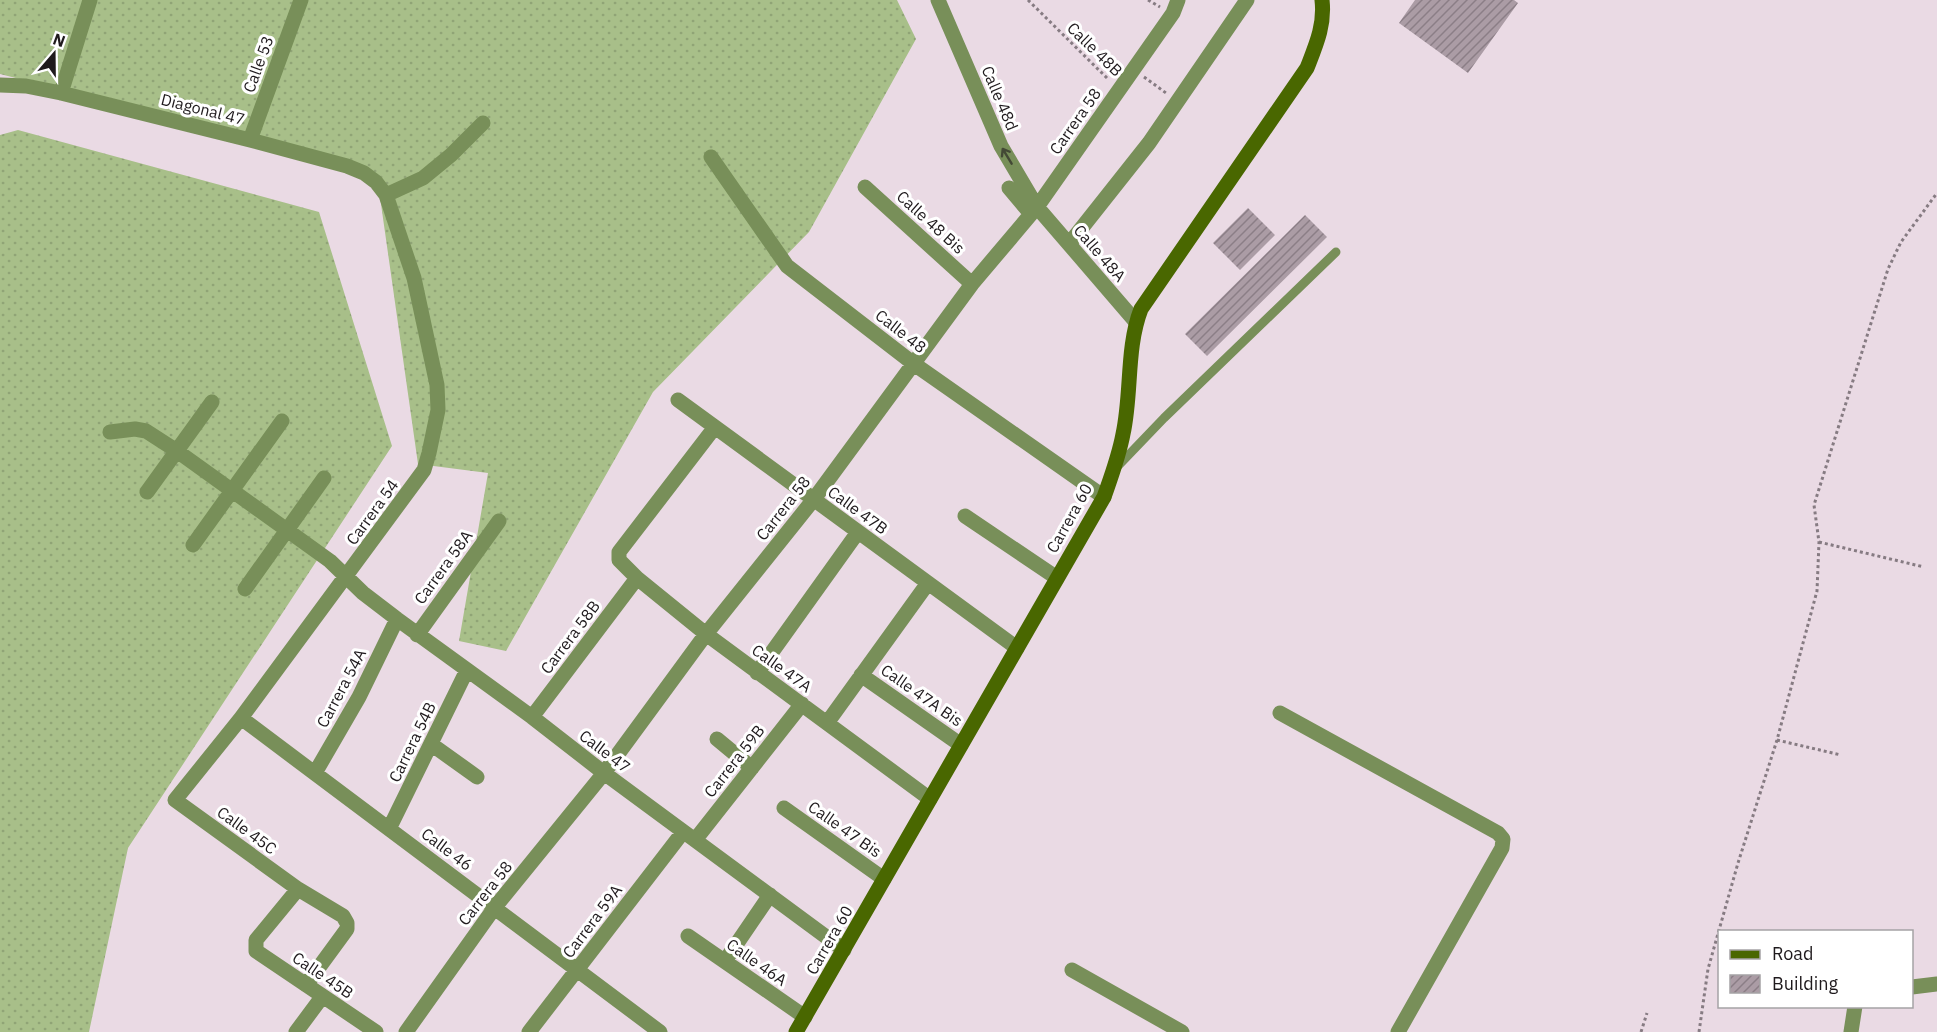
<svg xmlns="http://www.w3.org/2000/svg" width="1937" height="1032" font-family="'IBM Plex Sans',sans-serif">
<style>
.grass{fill:url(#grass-dots)}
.building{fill:url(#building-hatch)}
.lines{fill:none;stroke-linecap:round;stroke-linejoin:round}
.path{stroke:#867b82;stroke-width:3;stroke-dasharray:3 3;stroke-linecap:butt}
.lane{stroke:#788f59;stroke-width:9}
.street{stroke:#788f59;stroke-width:15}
.secondary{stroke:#496700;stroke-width:15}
.oneway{stroke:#434935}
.labels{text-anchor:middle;stroke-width:6;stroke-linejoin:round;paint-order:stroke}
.street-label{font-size:16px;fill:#1f1a1d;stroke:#fff}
</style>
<defs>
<pattern id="grass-dots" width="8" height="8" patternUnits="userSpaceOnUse" patternTransform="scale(1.5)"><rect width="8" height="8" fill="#a8bf89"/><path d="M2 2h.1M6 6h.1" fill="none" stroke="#90a476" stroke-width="1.8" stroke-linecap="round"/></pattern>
<pattern id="building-hatch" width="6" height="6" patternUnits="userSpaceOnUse" patternTransform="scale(1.5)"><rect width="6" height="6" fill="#ab9ca5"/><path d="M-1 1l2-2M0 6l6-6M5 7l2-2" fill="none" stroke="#8b7e86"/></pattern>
</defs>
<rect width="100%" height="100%" fill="#eadae4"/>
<path class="grass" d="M0 0H897L916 39 809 232 653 392 506 651 459 641 488 473 418 464 377 176 251 138 0 74Z
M18 130 319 212 392 446 128 848 89 1032H0V135Z"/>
<path class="building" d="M1415 0H1514L1518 3 1468 73 1399 23Z
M1248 208 1275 235 1240 270 1213 243Z
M1305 215 1327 237 1207 356 1185 334Z"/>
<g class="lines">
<path class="path" d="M1028 0 1109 80
M1148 0 1160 7
M1144 77 1166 93
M1819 542 1924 567
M1777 740 1841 755
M1641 1032 1647 1013
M1699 1032 1708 969 1738 863 1777 740 1817 591 1819 542 1814 505 1888 269 1901 242 1937 193"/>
<path class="lane" d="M1117 467 1164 418 1336 252"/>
<path class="street" d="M938 0 1001 146 1037 207 1136 322
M0 85 26 86 61 93 250 140 347 166 364 173 376 182 386 195 414 278 437 385 438 410 429 453 424 470 241 718 175 800 298 889 343 916 347 923V929L306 985
M61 93 90 0
M250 140 301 0
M711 157 787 266 914 364 1104 497
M865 187 972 284
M1009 188 1031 214
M386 195 423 178 451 155 483 123
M1069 244 1149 143 1247 0
M678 400 1017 648
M715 427 619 552V560L637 578 706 634 930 799
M110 432 135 429 146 431 177 451 330 561 363 593 397 619 532 717 604 773 844 950
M147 492 212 402
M965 516 1057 578
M193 545 282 421
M245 589 324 478
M417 635 499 521
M757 673 858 532
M861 675 961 745
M1280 713 1498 833 1503 839 1502 848 1398 1032
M532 717 637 578
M241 718 660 1032
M827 723 928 583
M717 739 752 768
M431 744 477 777
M315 773 359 697 397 619
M784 808 884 879
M389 829 467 670
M695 840 802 704
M298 889 256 940V951L376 1032
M688 936 805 1017
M725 961 770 895
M1072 970 1182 1032
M1912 987 1937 984
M296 1032 322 997
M406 1032 495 907 604 773 706 634 814 499 972 284 1037 207 1173 13 1178 0
M529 1032 683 832
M1851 1032 1855 1006"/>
<path class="secondary" d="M796 1032 1104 497C1111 477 1119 456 1123 434 1132 393 1126 348 1141 309L1307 68C1316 45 1325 25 1322 0"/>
</g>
<defs><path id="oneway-shaft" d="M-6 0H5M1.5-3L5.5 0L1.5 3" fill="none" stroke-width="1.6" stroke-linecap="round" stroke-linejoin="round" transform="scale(1.5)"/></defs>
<use class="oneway" href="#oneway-shaft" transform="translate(1007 156) rotate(-121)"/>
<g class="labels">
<g class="street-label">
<text transform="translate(1095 49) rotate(44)" y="6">Calle 48B</text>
<text transform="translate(258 64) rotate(-70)" y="6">Calle 53</text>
<text transform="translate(1000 98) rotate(67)" y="6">Calle 48d</text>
<text transform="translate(203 109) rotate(14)" y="6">Diagonal 47</text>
<text transform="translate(1075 121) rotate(-55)" y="6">Carrera 58</text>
<text transform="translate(931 222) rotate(42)" y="6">Calle 48 Bis</text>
<text transform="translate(1100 253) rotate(49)" y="6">Calle 48A</text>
<text transform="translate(901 331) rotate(38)" y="6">Calle 48</text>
<text transform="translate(783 508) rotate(-52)" y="6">Carrera 58</text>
<text transform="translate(858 510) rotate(36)" y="6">Calle 47B</text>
<text transform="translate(372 512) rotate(-54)" y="6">Carrera 54</text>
<text transform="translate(1069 518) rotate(-61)" y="6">Carrera 60</text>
<text transform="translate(443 567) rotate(-54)" y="6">Carrera 58A</text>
<text transform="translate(570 637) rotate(-53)" y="6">Carrera 58B</text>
<text transform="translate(782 668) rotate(36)" y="6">Calle 47A</text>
<text transform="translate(341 688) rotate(-62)" y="6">Carrera 54A</text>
<text transform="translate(922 695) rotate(35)" y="6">Calle 47A Bis</text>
<text transform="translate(412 742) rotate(-64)" y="6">Carrera 54B</text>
<text transform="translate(605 751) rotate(37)" y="6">Calle 47</text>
<text transform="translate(734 761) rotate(-52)" y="6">Carrera 59B</text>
<text transform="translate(845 829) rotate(35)" y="6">Calle 47 Bis</text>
<text transform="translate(247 830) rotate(36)" y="6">Calle 45C</text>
<text transform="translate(447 849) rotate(37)" y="6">Calle 46</text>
<text transform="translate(485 893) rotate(-52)" y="6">Carrera 58</text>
<text transform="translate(592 921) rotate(-53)" y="6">Carrera 59A</text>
<text transform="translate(829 940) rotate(-60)" y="6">Carrera 60</text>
<text transform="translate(757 962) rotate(35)" y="6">Calle 46A</text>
<text transform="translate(323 975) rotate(34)" y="6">Calle 45B</text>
</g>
</g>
<rect x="1718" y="930" width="195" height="78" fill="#ffffff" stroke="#a5a3a5" stroke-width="1.5"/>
<rect x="1730" y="950" width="30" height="9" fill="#496700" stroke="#a5a3a5" stroke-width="1.5"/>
<text x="1772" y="960" font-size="18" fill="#1f1a1d">Road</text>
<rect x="1730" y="975" width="30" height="18" fill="url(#building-hatch)" stroke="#a5a3a5" stroke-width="1.5"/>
<text x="1772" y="990" font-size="18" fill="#1f1a1d">Building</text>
<g transform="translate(54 54) rotate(20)" stroke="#ffffff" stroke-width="4.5" paint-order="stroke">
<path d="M0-4.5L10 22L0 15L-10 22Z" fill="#1f1a1d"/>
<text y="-9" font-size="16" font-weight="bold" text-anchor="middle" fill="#1f1a1d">N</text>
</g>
</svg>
